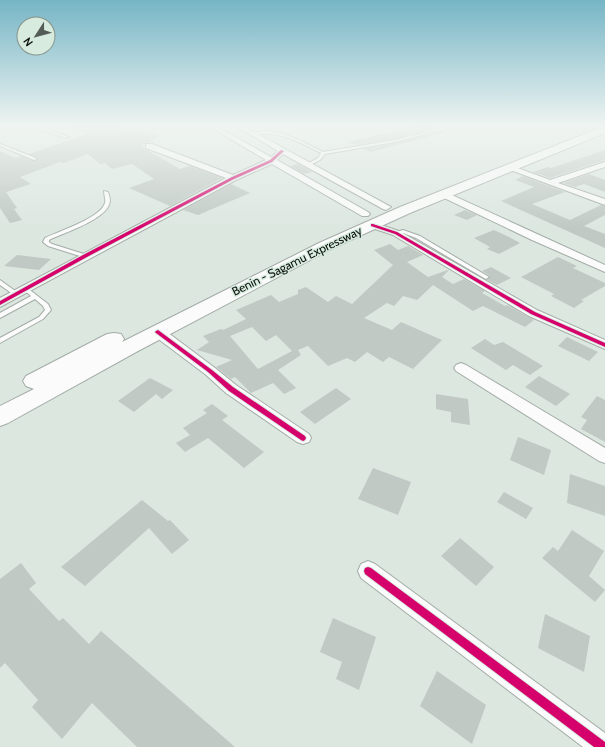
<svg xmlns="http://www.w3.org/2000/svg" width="605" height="747" font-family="Cabin,sans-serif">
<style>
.building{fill:#c0c9c3;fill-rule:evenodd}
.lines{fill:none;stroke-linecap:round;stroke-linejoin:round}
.lane-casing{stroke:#a4aca7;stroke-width:2}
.street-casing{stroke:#a4aca7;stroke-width:2}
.highway-casing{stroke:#a4aca7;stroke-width:2}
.lane{fill:#fafbfa;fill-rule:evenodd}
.street{fill:#fafbfa;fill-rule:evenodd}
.highway{fill:#fafbfa;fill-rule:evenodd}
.cycleway-casing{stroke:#d8ebdf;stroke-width:2}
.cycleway{fill:#d6006c;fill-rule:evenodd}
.labels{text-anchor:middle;stroke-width:3;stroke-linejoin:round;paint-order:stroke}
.far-street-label{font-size:12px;fill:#0b110d;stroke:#d8ebdf}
</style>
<rect width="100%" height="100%" fill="#dce7e0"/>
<path class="building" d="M66 125H115L134 131 137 129 160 136 150 140 154 141 141 145 145 149 180 169 190 166 222 178 170 206 129 188 154 179 132 164 112 169 105 163 100 164 88 154 64 163 60 162 20 177 31 184 6 192 17 208 14 209 22 220 10 223 0 208V151L16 158 21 156 34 161 38 160V158L29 154 87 134Z
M419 125H426L436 128 395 139 356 145 349 142Z
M443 131 446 132 371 152 364 149 395 143Z
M605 150V160L550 178 533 172 548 167 551 168Z
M298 164 312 172 304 174 290 166Z
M589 174 605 180V192L584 184 575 187 563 183Z
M523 176 565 192 532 204 570 220 601 205 605 206V215L584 226 605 234V248L501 201 534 187 515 180Z
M231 184 250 193 198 215 183 210Z
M465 210 477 215 467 220 454 215Z
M494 230 507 236 520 243 499 254 487 249 490 247 474 238Z
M390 244 398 250 408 246 423 255 407 262 428 277 448 270H449L442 277 453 284 464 279 485 291 482 293 505 306 507 305 534 320 525 327 483 306 473 311 433 285 417 300 403 296 394 306 387 303 364 318 392 330 401 322 442 340 413 369 389 357 383 362 367 352 355 362 347 358 328 366 308 346 298 350 301 355 278 370 296 388 284 394 273 383 251 393 235 377 231 379 216 367 232 360 197 350 209 342 203 336 221 329 223 330 246 319 236 310 271 295 279 302 298 294V290L306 287 328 302 336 296 352 304 393 265 374 250ZM252 327 266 341 276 335 292 351 258 369 230 336Z
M17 255 51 259 39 270 4 266Z
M558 257 577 266 573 268 605 283V286L581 300 584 301 574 308 551 296 554 294 521 277Z
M491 267 511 278 497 285 487 280 490 276 482 271Z
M567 337 598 352 589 361 558 346Z
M485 339 494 345 503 342 543 366 530 375 513 365 506 370 471 348Z
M539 376 570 394 556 406 525 387Z
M150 378 173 390 162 399 156 394 134 412 118 401Z
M336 388 351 399 315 424 300 412Z
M436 394 468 399 470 425 451 422V412L436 409Z
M597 396 605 400V442L581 429 587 420 581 417Z
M212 404 228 416 222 420 264 452 244 468 208 438 185 452 176 443 190 435 183 428 207 413 203 410Z
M518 437 551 450 544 475 510 460Z
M373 468 411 482 398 515 358 499Z
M570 474 605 486V516L567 503Z
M504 492 533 508 526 519 497 502Z
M142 500 168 521 170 520 189 540 172 554 149 528 85 586 61 567Z
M572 530 604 551 589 576 605 590 595 602 542 558 553 547 558 551Z
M460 538 494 567 476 586 441 556Z
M21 563 36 583 29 589 59 621 63 618 89 644 101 631 235 747H137L92 703 62 739 32 707 38 700 5 663 0 668V579Z
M545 614 590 636 584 672 538 648Z
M333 618 376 637 359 690 336 679 342 662 320 652Z
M437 671 486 705 472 744 420 706Z"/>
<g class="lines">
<g class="lane-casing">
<path id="lane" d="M27 125H32L69 137 66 138Z
M245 125H250L239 128 237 127Z
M455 125H460L395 142 325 154 320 160 308 166H307V164L318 158 321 153C298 142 280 130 253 135L251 134 263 131 281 133 299 140 323 152 395 140Z
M0 144 36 158 37 159 34 160 0 146Z
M104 191 108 192C109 195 110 198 110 201 109 219 63 233 49 240V242L52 244 87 255V257H83L48 246 43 242 45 238C59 231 101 218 105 203 106 199 104 195 104 191Z
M403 230 420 236 489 277 486 279 484 278 416 238 403 233 396 234 394 233Z
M0 280 18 293V295H14L0 285Z
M26 287 48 304 51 310 43 319 0 343V338L39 317 45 310 43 306 35 299 0 318V313L31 296 23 289Z"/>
</g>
<g class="street-casing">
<path id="street" d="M0 125H5L0 127Z
M207 125H214L271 157 278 151 234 125H241L391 207 386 210 383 209 283 154 277 160 368 212 370 214 368 216H362L272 164 236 180 0 307V298L226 178 146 148V144H152L233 175 266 160Z
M605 162V167L558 183 605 199V205L505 168 509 166H512L550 180Z
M443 191 605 265V272L532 240 440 196 439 194Z
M372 222 399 231 537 310 605 340V349L529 316 393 235 369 227 367 225 369 223Z
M158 328 163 329 215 368 236 385 309 434 311 438 309 442 303 444 297 442 226 393 205 374 153 335 152 332 153 329Z
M461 363 466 365 605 448V463L599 461 456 371 454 368 456 365Z
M368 561 375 564 605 733V747H583L361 578 358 571 361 564Z"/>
</g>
<g class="highway-casing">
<path id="highway" d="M605 126V133L410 213 331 249 138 351 8 423 0 426V406L34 389 26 386 23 381 26 376 107 334 114 333 121 334 124 339 122 342 319 243 400 207Z"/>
</g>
<use href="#lane" class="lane"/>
<use href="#street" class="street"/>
<use href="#highway" class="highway"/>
<g class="cycleway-casing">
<path id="cycleway" d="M281 150 284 151 272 162 234 179 87 257 0 305V301L83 255 232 177 270 160Z
M371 224H373L397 232 535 312 605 343V347L531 314 395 234 371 226Z
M158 330 212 370 233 387 305 436 306 438 305 440 303 441 301 440 229 391 208 372 156 333 155 332 156 331Z
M368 567 371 568 605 742V747H594L365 574 364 571 365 568Z"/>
</g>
<use href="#cycleway" class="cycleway"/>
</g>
<linearGradient id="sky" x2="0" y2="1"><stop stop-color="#76b5c6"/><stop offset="0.55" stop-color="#eff4f1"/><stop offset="1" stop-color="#eff4f1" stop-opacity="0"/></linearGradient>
<rect width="605" height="229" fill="url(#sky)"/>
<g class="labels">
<g class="far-street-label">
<text transform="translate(297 261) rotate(-26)" y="4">Benin - Sagamu Expressway</text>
</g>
</g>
<g transform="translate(36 36) rotate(234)"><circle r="19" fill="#d8ebdf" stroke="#86948b"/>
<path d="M0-3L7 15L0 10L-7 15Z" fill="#545c57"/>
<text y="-6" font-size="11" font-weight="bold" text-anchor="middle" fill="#0b110d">N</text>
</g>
</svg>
